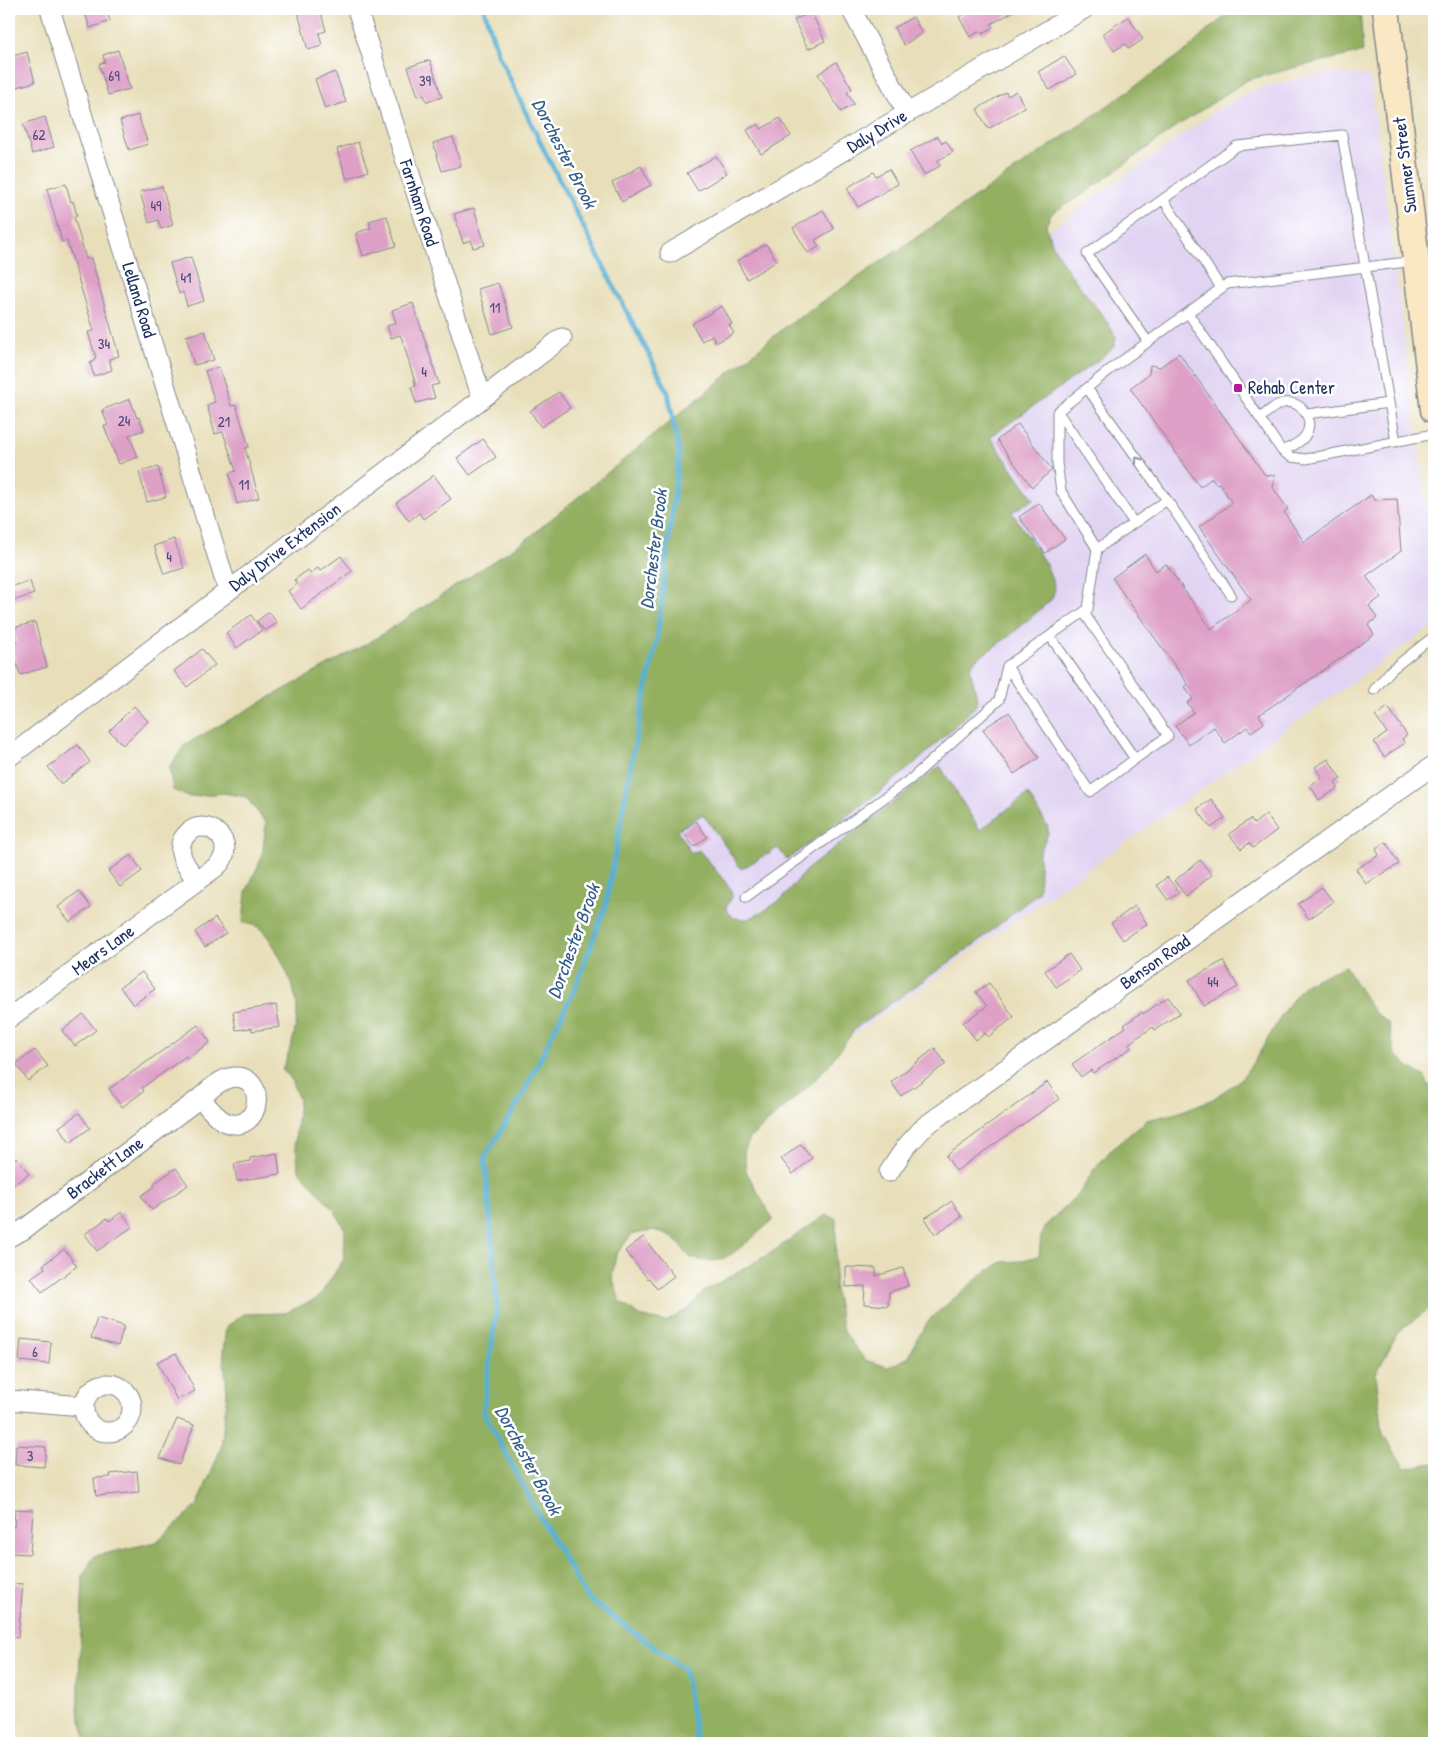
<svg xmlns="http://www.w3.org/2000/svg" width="1443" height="1752" font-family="'Patrick Hand',sans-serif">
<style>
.built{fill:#e1d4f3}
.forest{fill:#93af61;stroke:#576f60}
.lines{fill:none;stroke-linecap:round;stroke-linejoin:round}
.stream{stroke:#56b0d3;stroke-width:5}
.building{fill:#dea0c7}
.service-casing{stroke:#82878c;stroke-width:11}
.minor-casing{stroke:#82878c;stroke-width:21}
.secondary-casing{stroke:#82878c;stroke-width:29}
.service{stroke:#fff;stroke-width:9}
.minor{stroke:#fff;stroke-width:19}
.secondary{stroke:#fae7c3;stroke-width:26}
.oneway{stroke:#8d97ae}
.poi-dot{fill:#b5179e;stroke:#fff;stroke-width:2}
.labels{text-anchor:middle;stroke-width:5;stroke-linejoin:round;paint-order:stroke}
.number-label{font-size:15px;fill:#4c4b78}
.street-label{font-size:18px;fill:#1b2f5e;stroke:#fff}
.poi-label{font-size:18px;fill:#1b2f5e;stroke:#fff;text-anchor:start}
.water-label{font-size:19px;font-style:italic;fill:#305c87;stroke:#fff}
</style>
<rect width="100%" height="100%" fill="#fff"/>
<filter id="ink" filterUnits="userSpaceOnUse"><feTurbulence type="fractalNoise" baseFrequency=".02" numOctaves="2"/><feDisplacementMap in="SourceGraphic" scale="10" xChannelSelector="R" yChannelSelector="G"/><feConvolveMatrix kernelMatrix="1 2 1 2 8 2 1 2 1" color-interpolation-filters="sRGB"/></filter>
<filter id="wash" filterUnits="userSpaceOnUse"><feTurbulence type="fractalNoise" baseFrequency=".0096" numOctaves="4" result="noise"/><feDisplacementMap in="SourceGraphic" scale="20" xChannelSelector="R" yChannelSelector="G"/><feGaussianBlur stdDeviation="1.12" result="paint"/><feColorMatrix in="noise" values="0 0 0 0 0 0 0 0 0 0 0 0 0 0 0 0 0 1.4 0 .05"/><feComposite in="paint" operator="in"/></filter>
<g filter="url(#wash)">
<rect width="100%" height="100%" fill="#e8dfba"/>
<path class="built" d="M1324 73 1370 76 1434 567V625L701 1142 629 532 1217 110 1253 90 1302 77Z"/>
<path class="forest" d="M1236 9H1360L1363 52 1305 65 1247 80 1173 129 1085 193 1052 213 1046 225C1048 232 1050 240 1054 247 1070 280 1099 305 1116 337L1114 347 1100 359 990 437 1034 499 1012 512 1047 566 1055 589 1052 599 1012 634 974 661 970 669 978 701 974 708 920 759 886 787 787 860 778 848 741 869 703 814 677 830 691 853 699 850 731 889 732 897 726 907 729 914 734 918 747 919 761 913 783 898 806 870 940 766 980 830 1028 794 1048 827V834L1039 853 1040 878 1038 893 978 942 856 1028 830 1063 811 1084 751 1137 744 1151 746 1171 773 1220C759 1231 735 1256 718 1260 709 1262 700 1260 691 1258L674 1238 654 1230 631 1235 616 1255 612 1277 620 1301 639 1316 666 1322 691 1307 703 1292 769 1254 826 1215 836 1218V1249L834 1285 843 1331 865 1360 888 1367 909 1357 917 1338 931 1318 983 1274 1002 1262 1019 1261 1039 1256 1041 1236 1047 1224 1081 1191 1094 1169 1112 1149 1147 1120 1177 1113 1213 1099 1241 1079 1257 1057 1286 1008 1305 984 1345 966 1374 1012 1388 1023 1395 1054 1408 1066 1424 1076 1434 1095V1305L1398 1332 1376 1374 1383 1434 1405 1468 1434 1463V1743H87L78 1709 83 1575 94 1556 156 1542 197 1506 221 1448 227 1393 223 1351 226 1327 244 1314 285 1313 318 1298 344 1259 345 1230 335 1211 299 1170 295 1143 299 1100 290 1077 282 1070C290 1049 297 1033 297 1010 298 992 274 937 258 927 254 925 248 924 243 922L246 892 262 857 266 823 246 797 223 793 188 797 173 790 169 767 186 744 375 639 527 539 784 328 1057 141 1187 50 1210 28Z"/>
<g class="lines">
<path class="stream" d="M484 9 498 54 544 150 668 392 679 452 657 639 634 747 606 905 575 988 520 1100 485 1157 497 1305 483 1411 541 1519 587 1598 684 1669 697 1743"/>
</g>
<g id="blocks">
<path class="building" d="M84 9H106L110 21 90 28Z
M297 9H320L326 31 319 33 322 46 308 50Z
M974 9H1018L991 24 993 27 982 34 980 31 970 37 959 17Z
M811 12 825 41 808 49 794 20Z
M913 17 922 33 904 45 894 28Z
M1128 17 1143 39 1129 49 1125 44 1114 51 1102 34Z
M118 50 130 89 108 95 99 64 105 62 103 55Z
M27 52 35 82 13 88 9 72V57Z
M1064 56 1076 74 1050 90 1038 72Z
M430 60 442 97 427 102 424 95 418 96 408 67Z
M836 62 852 89 847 92 854 104 841 112 818 74Z
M335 72 346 102 325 109 315 79Z
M1016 91 1025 107 988 129 977 109 1006 92 1008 96Z
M138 115 148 144 129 150 120 121Z
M45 117 54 147 32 154 23 124Z
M780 118 791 136 761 154 747 130 758 124 761 129Z
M938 136 942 143 946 141 953 152 937 161 940 166 924 175 910 151Z
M453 137 461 166 442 171 433 143Z
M358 142 368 171 347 179 337 149Z
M716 156 727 173 698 191 687 173Z
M641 166 651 185 622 202 612 183Z
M889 169 898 184 858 207 847 188 873 172 876 176Z
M66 184 71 202 73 201 77 216 74 217 86 259 91 258 119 356 109 359 112 370 94 376 90 363 94 361V359L96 358 88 332 94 331 67 241 62 242 47 189Z
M162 186 173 225 161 229 158 220 149 223 140 192Z
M474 208 485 245 473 248 471 240 463 243 454 214Z
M823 210 834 229 815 240 819 247 808 253 793 228Z
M387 216 396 246 363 256 356 233 371 228 369 221Z
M766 244 777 261 747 279 737 261Z
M191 257 204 301 187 306 183 292 179 294 170 263Z
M498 283 513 327 492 334 478 289Z
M413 303 439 384 431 386 435 398 416 403 411 387 416 386 402 339 400 335 391 338 387 326 396 323 392 310Z
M722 306 732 324 729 325 734 333 716 343 712 335 702 341 692 324Z
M205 331 214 360 194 365 186 336Z
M1179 353 1265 475 1275 476 1273 488 1288 509 1284 512 1304 542 1371 495 1374 500 1397 499 1401 551 1366 576 1381 597 1369 606 1377 618 1368 625 1374 635 1259 715 1264 723 1251 732 1247 727 1225 743 1214 727 1189 745 1175 726 1194 712 1187 703 1193 699 1185 687 1188 684 1112 578 1145 554 1156 571 1166 564 1211 629 1251 600 1199 527 1232 503 1219 483 1216 484 1212 478 1200 487 1130 388 1149 374 1150 365 1160 367Z
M219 367 231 406 236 405 249 447 245 448 259 498 237 504 229 473 236 471 223 432 215 434 207 405 215 402 205 371Z
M559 392 570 408 541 427 530 411Z
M130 399 137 418 139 417 144 430 129 435 138 457 119 464 104 426 108 425 102 410Z
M1018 424 1052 470 1032 487 997 440Z
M483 439 496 457 470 475 457 458Z
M158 467 166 497 147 502 139 472Z
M434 475 451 499 423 519 419 513 409 521 396 503Z
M1039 503 1065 539 1045 553 1019 517Z
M174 539 184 568 164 574 154 546Z
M341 556 352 571 301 609 288 591 297 584 294 580 308 570 310 574 318 568 320 571Z
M30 581 34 594 9 602V587Z
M269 612 277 623 265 631 257 621Z
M251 615 262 630 237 648 226 633Z
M35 622 47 667 20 675 11 643 17 641 13 628Z
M202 649 215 665 187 687 174 671Z
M134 706 148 721 123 745 109 731Z
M1388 707 1407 735 1402 739 1405 743 1384 757 1374 742 1387 733 1375 716Z
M1009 712 1039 758 1014 774 983 729Z
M78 745 90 762 61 784 48 767Z
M1328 759 1341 779 1335 782 1338 788 1319 800 1310 785 1322 778 1315 767Z
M1211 799 1225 818 1211 828 1197 809Z
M1266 814 1277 830 1253 848 1249 843 1241 849 1229 834 1250 819 1254 824Z
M696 821 707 837 694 847 682 831Z
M1386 842 1399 864 1366 884 1356 869 1379 855 1376 849Z
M131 855 142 871 120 887 108 871Z
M1200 860 1212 875 1186 896 1174 881Z
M1167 877 1179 892 1168 900 1157 885Z
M1322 887 1333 902 1309 919 1298 904Z
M79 891 91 907 70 922 58 907Z
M1135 906 1147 924 1123 940 1111 923Z
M215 918 226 933 205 947 195 932Z
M1069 954 1080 970 1056 987 1045 971Z
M1223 961 1238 987 1204 1006 1189 980Z
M142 972 155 989 133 1005 120 987Z
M989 983 1014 1017 988 1037 985 1033 976 1040 963 1023 987 1006 976 992Z
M1168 997 1180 1013 1155 1030 1153 1027 1128 1044 1131 1048 1093 1073 1091 1070 1081 1077 1072 1064 1126 1027 1124 1025 1142 1012 1143 1014Z
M276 1005 280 1027 252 1031V1028L236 1030 233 1012Z
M83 1014 96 1030 75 1046 62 1031Z
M198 1025 210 1042 187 1059 186 1056 142 1088 144 1091 122 1107 109 1089Z
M935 1048 946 1064 901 1096 891 1082Z
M35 1050 48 1066 28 1081 16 1064Z
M1047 1082 1059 1099 956 1171 946 1156Z
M79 1113 90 1128 70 1143 59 1127Z
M801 1144 812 1158 793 1174 781 1159Z
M277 1153 280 1174 237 1181 234 1164 250 1161V1158Z
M17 1158 29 1174 9 1188V1163Z
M176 1168 188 1185 152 1210 141 1196 155 1186 153 1184Z
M952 1201 962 1217 935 1234 925 1218Z
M122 1212 132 1227 97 1251 85 1234 107 1218 109 1221Z
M643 1237 674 1276 657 1289 649 1278 648 1279 625 1251Z
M64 1249 77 1266 42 1292 31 1278 45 1268 43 1265Z
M846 1267 876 1268V1276L903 1268 908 1286 889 1292 888 1306 864 1304 865 1286 846 1287Z
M97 1318 124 1326 118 1346 91 1338Z
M21 1339 51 1342 49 1364 19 1361Z
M176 1353 195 1391 177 1400 157 1362Z
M177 1419 194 1425 179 1465 160 1458Z
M16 1445 46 1447 44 1467 15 1465Z
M137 1471 139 1492 96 1496 94 1478 111 1477 110 1474Z
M15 1509 33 1510 30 1554 9 1553 11 1527H14Z
M9 1583 23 1584 18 1638 9 1637Z"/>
</g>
</g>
<g filter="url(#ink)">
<use href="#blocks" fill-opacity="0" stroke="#82878c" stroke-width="1"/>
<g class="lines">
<g class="service-casing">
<path id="service" d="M1163 199 1221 288
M1188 313 1282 451 1291 457 1306 459 1434 434
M1148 342 1087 254 1237 146 1342 135 1396 442
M1087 388 1167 500 1231 595
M1058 412 1134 523
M1307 414 1389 403
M1260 418C1267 413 1274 405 1283 403 1301 399 1316 420 1305 436 1300 444 1289 447 1282 451
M1097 549 1167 500
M1084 613 1168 736 1135 759
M1007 666 1090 792 1135 759 1050 636
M1374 690 1391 670 1434 636
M746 897 912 778 999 700 1007 666 1088 609 1097 549 1061 491 1057 463V412L1111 369 1227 284 1415 261"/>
</g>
<g class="minor-casing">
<path id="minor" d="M50 9 228 591
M357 9 482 398
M851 9 907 113
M670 253 1084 9
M9 757 562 338
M9 1018 216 867C242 844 205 812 186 835 181 840 180 847 181 854 183 864 192 873 197 881
M889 1172 905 1148 925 1126 1434 765
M9 1237 23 1230 200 1098C208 1091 218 1081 229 1078 269 1069 263 1137 225 1122 215 1117 207 1105 200 1098
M84 1408a24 24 0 1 1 48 0a24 24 0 1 1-48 0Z
M9 1400 83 1406"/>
</g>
<g class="secondary-casing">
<path id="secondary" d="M1386 9 1434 410"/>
</g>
<use href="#service" class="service"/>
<use href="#minor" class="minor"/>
<use href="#secondary" class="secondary"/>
</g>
<defs><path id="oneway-chevron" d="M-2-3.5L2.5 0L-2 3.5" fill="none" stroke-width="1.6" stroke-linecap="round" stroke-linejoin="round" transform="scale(1.25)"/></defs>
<use class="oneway" href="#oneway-chevron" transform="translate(1138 460) rotate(-126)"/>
</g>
<rect class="poi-dot" x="1233" y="383" width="10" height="10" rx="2.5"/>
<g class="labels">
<g class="number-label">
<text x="114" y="81">69</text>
<text x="425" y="86">39</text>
<text x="39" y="140">62</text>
<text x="156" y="211">49</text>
<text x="186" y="283">41</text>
<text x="495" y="313">11</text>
<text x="104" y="349">34</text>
<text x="424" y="377">4</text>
<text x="124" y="426">24</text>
<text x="224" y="427">21</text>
<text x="244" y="490">11</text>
<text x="169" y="562">4</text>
<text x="1213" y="987">44</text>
<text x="35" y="1357">6</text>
<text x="30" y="1461">3</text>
</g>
<g class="street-label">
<text transform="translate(877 131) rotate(-31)" y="6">Daly Drive</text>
<text transform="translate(1405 165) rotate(-97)" y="6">Sumner Street</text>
<text transform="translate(419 203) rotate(72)" y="6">Farnham Road</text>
<text transform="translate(139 300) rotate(73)" y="6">Lelland Road</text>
<text transform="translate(285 547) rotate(-37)" y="6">Daly Drive Extension</text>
<text transform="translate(103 950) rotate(-36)" y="6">Mears Lane</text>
<text transform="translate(1155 962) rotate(-35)" y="6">Benson Road</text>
<text transform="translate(105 1168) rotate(-37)" y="6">Brackett Lane</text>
</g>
<g class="poi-label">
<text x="1248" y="394">Rehab Center</text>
</g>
<g class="water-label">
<text transform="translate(565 153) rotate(63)" y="7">Dorchester Brook</text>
<text transform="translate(653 549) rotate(-83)" y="7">Dorchester Brook</text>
<text transform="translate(573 941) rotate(-70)" y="7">Dorchester Brook</text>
<text transform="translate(529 1460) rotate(62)" y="7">Dorchester Brook</text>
</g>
</g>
<rect width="1443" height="1752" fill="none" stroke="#fff" stroke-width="30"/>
</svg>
